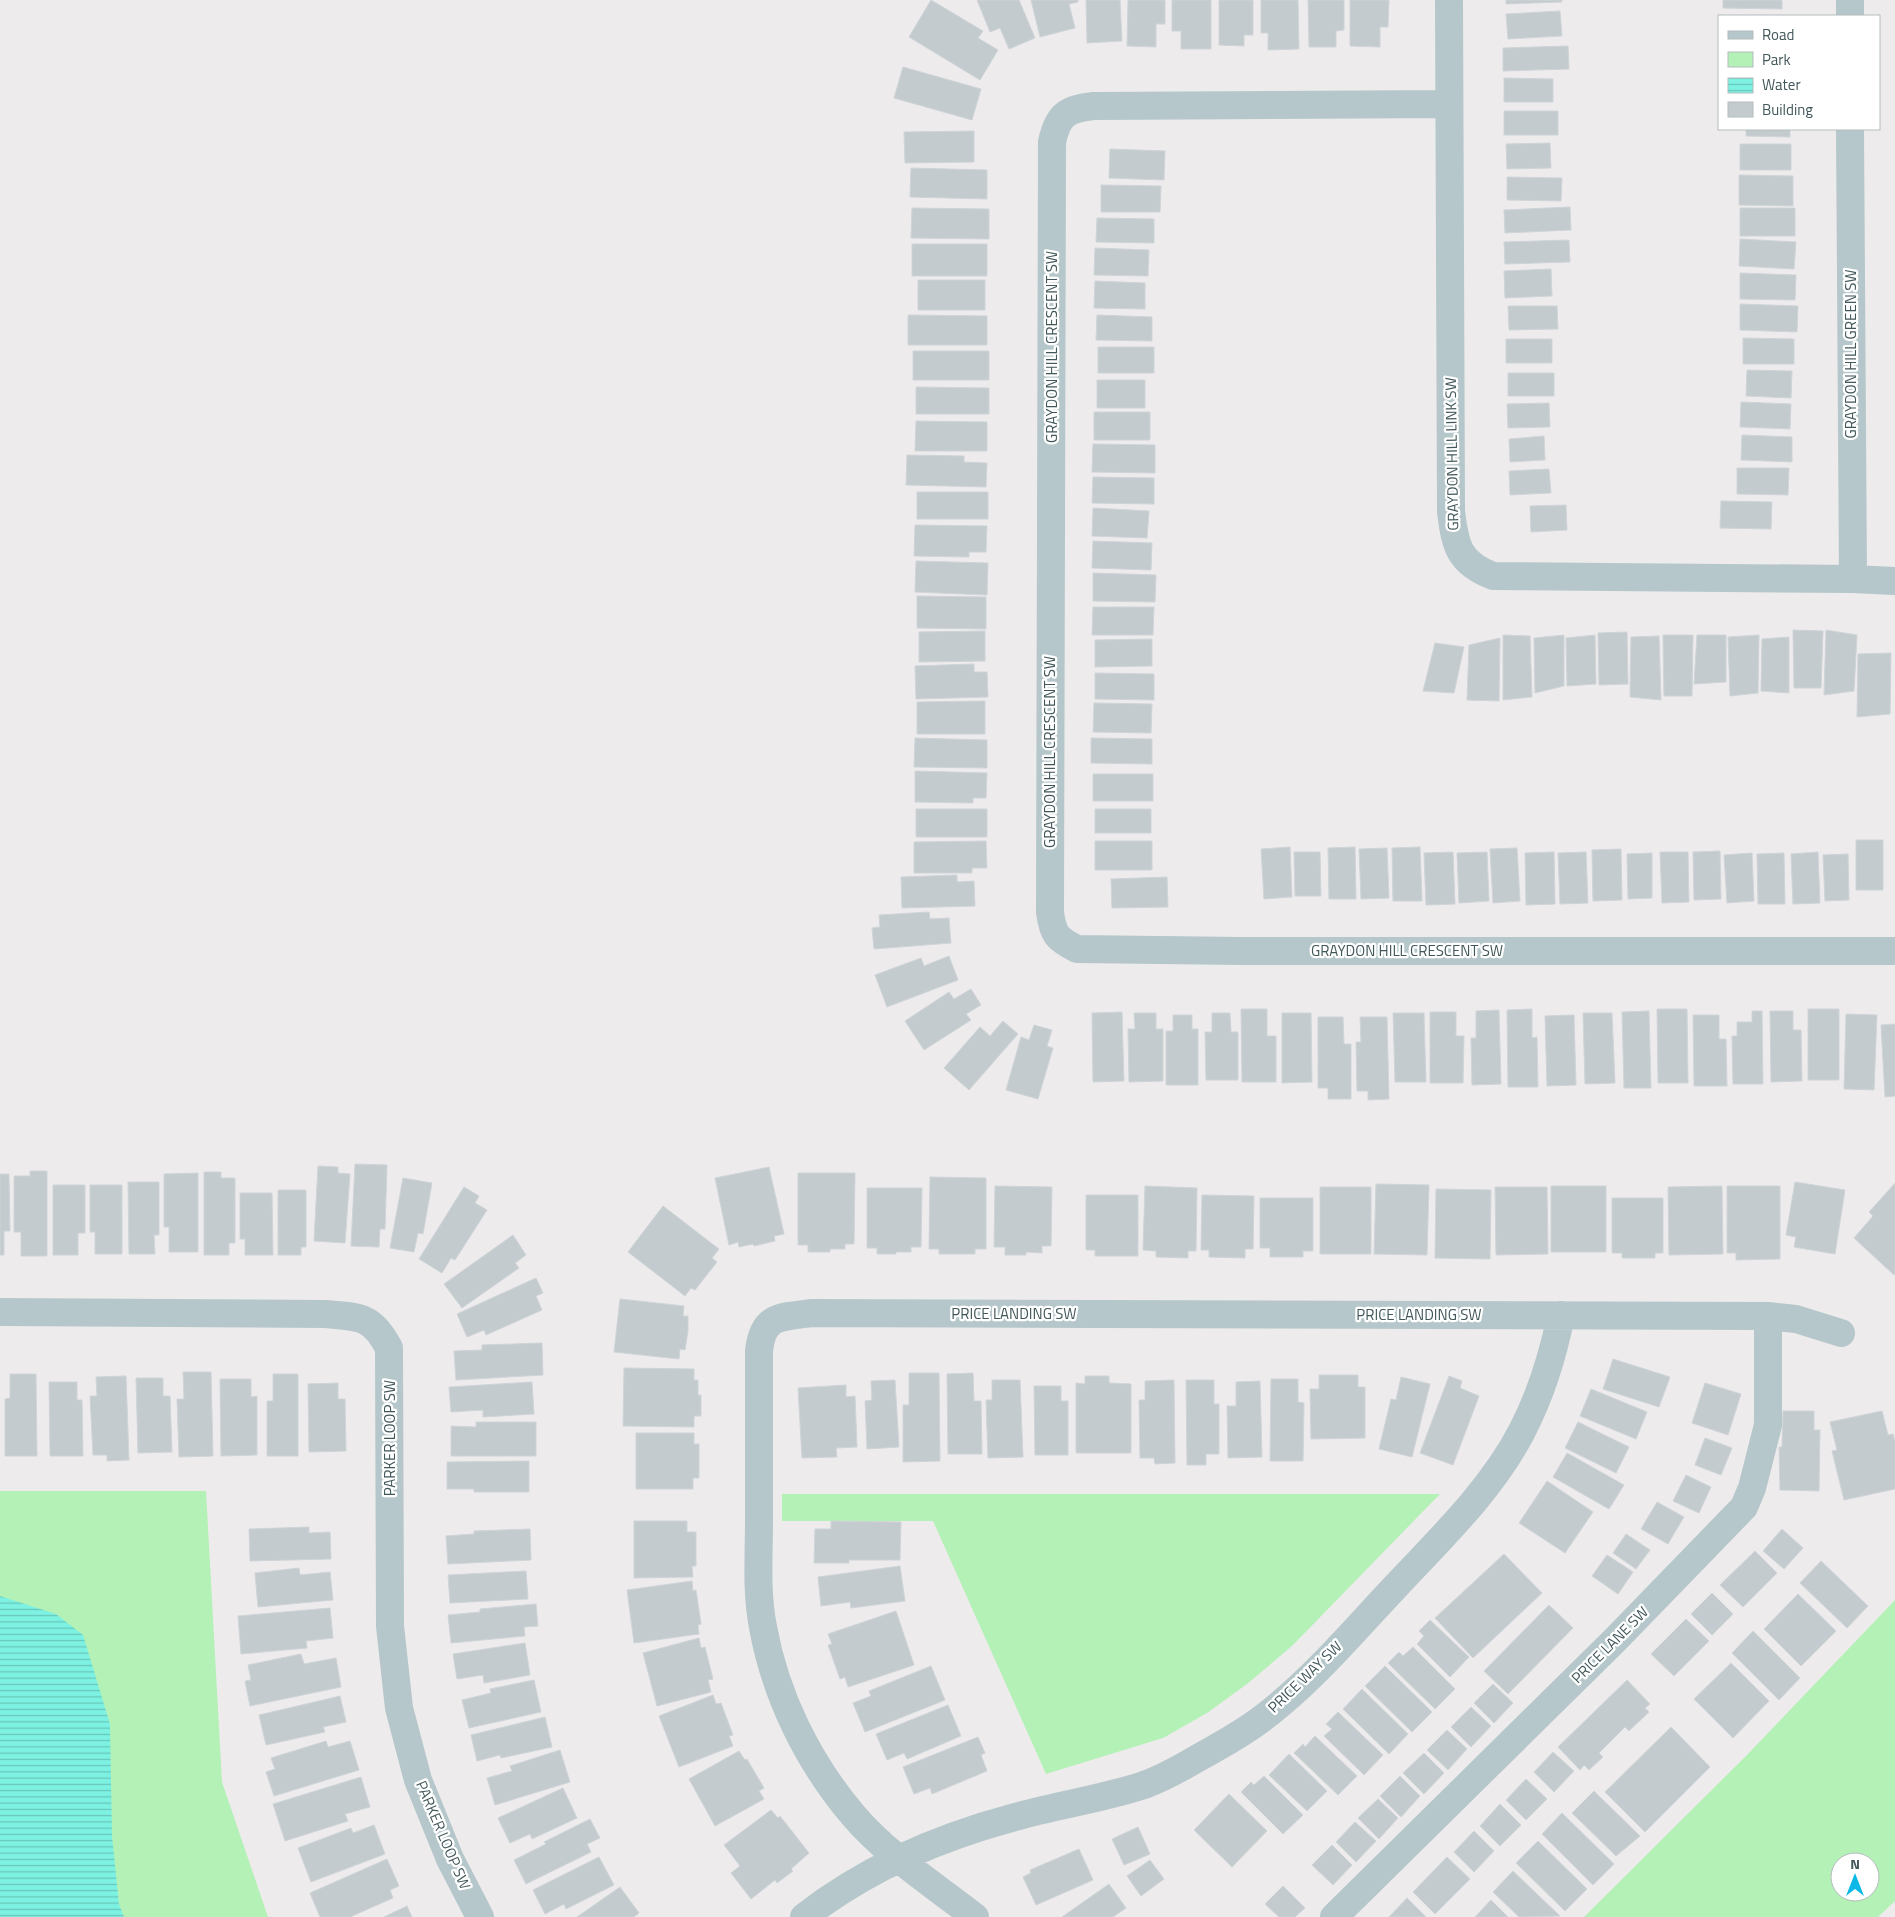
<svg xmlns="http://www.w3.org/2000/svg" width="1895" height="1917" font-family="'Titillium Web',sans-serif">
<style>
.green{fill:#b4f1b6;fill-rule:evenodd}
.water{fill:url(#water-rules)}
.building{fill:#c4cbcf;stroke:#ced4d8}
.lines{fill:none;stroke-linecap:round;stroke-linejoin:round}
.minor{stroke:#b5c7ca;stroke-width:28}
.labels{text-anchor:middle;stroke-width:4.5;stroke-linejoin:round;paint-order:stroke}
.street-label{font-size:15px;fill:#42575a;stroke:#fff}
</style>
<defs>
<pattern id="water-rules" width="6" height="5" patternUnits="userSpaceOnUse" patternTransform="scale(1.25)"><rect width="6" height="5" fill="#7df2e2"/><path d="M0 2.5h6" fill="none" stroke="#68c7ba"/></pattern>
</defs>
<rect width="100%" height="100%" fill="#eeebec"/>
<path class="green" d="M0 1491H206L222 1782 268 1917H0Z
M782 1494H1440L1292 1646 1247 1684 1207 1713 1163 1738 1046 1774 933 1521H782Z
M1895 1600V1901L1878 1917H1584L1747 1755ZM1840 1862H1870V1892H1840Z"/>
<path class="water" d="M0 1596 56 1614 83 1635 110 1724 112 1836 119 1904 124 1917H0Z"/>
<path class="building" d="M931 0 983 31 978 38 998 50 980 80 909 37Z
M977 0H1019L1035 38 1009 49 1000 28 990 32Z
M1031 0H1078V2L1069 4 1075 28 1040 37Z
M1086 0H1120L1122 41 1087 43Z
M1128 0H1165V24H1156V47L1127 46Z
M1172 0H1211V49H1181V31H1172Z
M1219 0H1253V35H1244V46L1219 45Z
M1261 0H1298L1299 49 1268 50V33H1261Z
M1308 0H1344V30L1336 31V47H1309Z
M1350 0H1389L1388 27H1380V47L1350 46Z
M1506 0H1562V2L1506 4Z
M1723 0H1782V9L1723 8Z
M1560 11 1562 36 1508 39 1506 14Z
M1568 46 1569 69 1503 71V48Z
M903 67 981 89 972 120 894 98Z
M1504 78 1553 79V102H1504Z
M1504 111H1558V135H1504Z
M1746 129H1790V137L1746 136Z
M974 131V162L905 163 904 132Z
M1550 143 1551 168 1507 169 1506 144Z
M1740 144H1791V170H1740Z
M1110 149 1165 151 1164 180 1109 178Z
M911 168 987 170V199L910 197Z
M1739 175 1793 176V206L1739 205Z
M1507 177 1562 178 1561 201 1507 200Z
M1101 185 1161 186 1160 212H1101Z
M1570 207 1571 230 1505 233 1504 210Z
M912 208 989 209V239L911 238Z
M1740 208H1795V236H1740Z
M1097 218 1154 219V243L1096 242Z
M1740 239 1796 242 1794 269 1739 266Z
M1569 240 1570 262 1505 264 1504 242Z
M912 244H987V276H912Z
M1095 248 1149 250 1148 276 1094 275Z
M1551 269 1552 296 1505 298 1504 271Z
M1740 273 1796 275 1795 300 1740 299Z
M918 280H985V310H918Z
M1095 281 1145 283V309L1094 308Z
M1740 304 1798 306 1797 332 1740 330Z
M1508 306H1557L1558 329 1509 330Z
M908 315 987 316V345H908Z
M1097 315 1152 317V341L1096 340Z
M1743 338 1794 339V364H1743Z
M1506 339H1552V363H1506Z
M1098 347H1154V373H1098Z
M913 351H989V380H913Z
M1747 370 1792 371 1791 398 1746 396Z
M1508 373H1554V396H1508Z
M1097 380H1145V408H1097Z
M916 387 989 388V414H916Z
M1741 402 1791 404 1790 429 1740 427Z
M1549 403 1550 427 1508 428 1507 404Z
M1094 412H1150V440H1094Z
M916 421 987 422V451H915Z
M1742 435 1792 437V462L1741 460Z
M1544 436 1545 460 1510 462 1509 439Z
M1093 444 1155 445V473L1092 472Z
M907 455 964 456V462L987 463 986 487 906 485Z
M1737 468H1789L1788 495 1737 494Z
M1549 469 1551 493 1510 495 1509 471Z
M1093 477 1154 478V504L1092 503Z
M917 492H988V519H917Z
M1721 501 1772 502 1771 529 1720 528Z
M1566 505 1567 530 1531 532 1530 506Z
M1093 508 1149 511 1147 538 1092 536Z
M915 525 987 526 986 552H969V557L914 556Z
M1093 541 1152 543 1151 570 1092 568Z
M916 561 988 563 987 595 915 592Z
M1093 573 1156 575 1155 602 1093 601Z
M917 596 986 597V629L917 628Z
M1093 607H1154L1153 635H1092Z
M1793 630 1823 631 1821 688H1794Z
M1826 630 1857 635 1854 691 1824 695Z
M985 631V661L919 662V632Z
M1627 632 1628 684 1599 685 1598 633Z
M1503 635 1530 636 1532 697 1503 700Z
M1564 635V686L1535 693 1534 638Z
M1595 635 1596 684 1567 686 1566 638Z
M1663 635H1693L1692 696H1664Z
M1697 635H1726V682L1694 684Z
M1759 635 1758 693 1730 696 1728 637Z
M1659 636 1661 700 1630 697 1631 637Z
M1789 637V693L1761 691 1762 639Z
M1500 638 1499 701 1467 700 1469 645Z
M1152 639V666L1095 667V640Z
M1435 643 1464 647 1454 693 1423 691Z
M1891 653 1890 714 1857 717 1858 654Z
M974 664V672H987L988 697 916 699 915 666Z
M1095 673 1154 674V700L1095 699Z
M985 701V734H917V702Z
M1094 703 1152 704 1151 733 1093 732Z
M915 738 987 740V768L914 767Z
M1091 738 1152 739V764L1091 763Z
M915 771 987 773 986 798H973V803L915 802Z
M1093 774H1153V801H1093Z
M916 809H987V837H916Z
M1095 809H1151V833H1095Z
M1856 840H1883V890H1856Z
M986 841 987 868H972V873H914V842Z
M1095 841H1152V870H1095Z
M1290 847 1292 897 1264 899 1261 849Z
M1355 847 1356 899H1329L1328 848Z
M1420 847 1422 901H1393L1392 848Z
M1387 848 1389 898 1361 899 1359 849Z
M1517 848 1520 901 1493 903 1490 849Z
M1621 849 1622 900 1593 901 1592 850Z
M1720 851 1721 899 1694 900 1693 852Z
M1294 852H1320L1321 896H1295Z
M1453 852 1455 904 1426 905 1424 853Z
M1487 852 1489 901 1459 903 1457 853Z
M1554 852 1555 904 1526 905 1525 853Z
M1586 852 1588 903 1560 904 1558 853Z
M1660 852H1688L1689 902 1662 903Z
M1818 852 1820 903 1793 904 1791 854Z
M1652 853V898L1628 899 1627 854Z
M1752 853 1754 901 1727 903 1724 855Z
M1784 853 1785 904H1758L1757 854Z
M1848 854 1849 900 1825 901 1823 855Z
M957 875V882L974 881 975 906 902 908 901 877Z
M1167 877 1168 907 1112 908 1111 879Z
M929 912 930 919 949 918 951 943 874 949 872 928 880 927 879 915Z
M949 956 958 980 887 1007 875 975 921 958 924 966Z
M971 989 981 1005 966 1014 971 1020 924 1050 905 1021 949 992 954 999Z
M1241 1009H1267V1036H1276V1082H1242Z
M1532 1009V1038L1537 1037 1538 1087H1508L1507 1010Z
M1657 1009H1687L1688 1083H1658Z
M1808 1009H1839V1080H1808Z
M1499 1010 1501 1084 1472 1085 1471 1038H1476V1011Z
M1649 1011 1651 1088H1624L1622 1012Z
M1752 1011H1762L1763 1084H1733L1732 1036H1737V1022H1752Z
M1770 1011H1793V1030H1801L1802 1081 1771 1082Z
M1122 1012 1124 1081 1093 1082 1092 1013Z
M1430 1012H1456V1036H1464L1463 1083H1430Z
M1134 1013H1156V1029H1163V1081L1129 1082 1128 1029H1135Z
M1212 1013H1230L1231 1032H1238V1080H1206L1205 1032H1212Z
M1282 1013H1311L1312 1082 1282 1083Z
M1393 1013H1424L1426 1082H1395Z
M1583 1013H1612L1615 1083 1585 1084Z
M1846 1014 1877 1015 1874 1090 1844 1089Z
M1173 1015H1192V1029H1198V1085H1166V1031H1173Z
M1574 1015 1576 1085 1547 1086 1545 1016Z
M1693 1015H1719V1039H1726L1727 1086H1694Z
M1318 1017H1343L1344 1044H1351V1099H1328V1088H1318Z
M1360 1017H1387L1389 1099 1368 1100V1091H1357L1356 1042H1361Z
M1003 1021 1018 1034 969 1090 944 1068 980 1027 990 1036Z
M1895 1024V1096L1885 1097 1881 1025Z
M1034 1025 1052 1030 1047 1046 1053 1048 1038 1099 1006 1090 1021 1037 1029 1040Z
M355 1164 387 1165 385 1229H380L379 1247 351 1246Z
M318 1166 338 1167V1173L350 1174 345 1243 314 1241Z
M769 1167 784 1234 774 1236 775 1241 754 1246 753 1244 739 1247 738 1242 729 1245 715 1178Z
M30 1171H47V1256H21V1232H14V1176H30Z
M204 1172H221V1178H235V1243H229V1255H204Z
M198 1173V1252H169V1227H164V1174Z
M798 1173H855L854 1244H845V1249H830V1252H808V1245H798Z
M0 1174H9L10 1231H4V1255H0Z
M930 1177 986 1178V1249H975V1254H939V1249H929Z
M403 1178 432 1183 423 1234 418 1233 414 1252 390 1248Z
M128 1182H159V1235H154L155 1254H129Z
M1795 1182 1845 1190 1835 1254 1794 1247 1796 1237 1786 1235Z
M1895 1183V1273L1894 1275 1854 1238 1873 1216 1869 1212Z
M1376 1184 1429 1185 1427 1255 1374 1254Z
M53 1185H85V1233H78V1255H53Z
M90 1185H122V1254H95V1232H90Z
M995 1186 1052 1187 1051 1246H1042V1253L1026 1252V1255H1005V1247H994Z
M1145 1186 1197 1188 1196 1251H1188V1258L1156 1257V1251L1143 1250Z
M1551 1186H1606V1252H1551Z
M1722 1186 1723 1254 1669 1255 1668 1187Z
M1727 1186H1780V1259L1736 1260V1253H1727Z
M464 1187 479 1196 475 1203 487 1210 455 1260 451 1258 442 1273 419 1259Z
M1320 1187H1371V1254H1320Z
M1495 1187H1547L1548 1254 1496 1255Z
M867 1188H922L921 1247H911V1252H896V1254H877V1248H867Z
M1436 1189 1491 1190 1490 1259 1435 1258Z
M278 1190H306V1247H301V1255H278Z
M240 1193H272L273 1255H245V1239H240Z
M1086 1195H1138V1256H1095V1250H1086Z
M1202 1195 1254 1196 1253 1249H1245V1258L1209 1257V1250H1201Z
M1260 1198H1313V1251H1303V1257H1270V1248H1260Z
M1612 1198H1663V1253H1655V1258H1622V1253H1612Z
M663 1206 719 1249 712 1258 717 1262 695 1290 691 1288 685 1296 628 1252Z
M513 1235 526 1255 515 1263 519 1268 462 1308 444 1284Z
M536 1278 543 1293 536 1296 542 1310 486 1335 484 1330 467 1337 457 1314Z
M620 1299 684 1306 683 1316H688V1331L685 1350 680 1349 679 1359 614 1352Z
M542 1343 543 1375 456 1380 454 1351 482 1350V1345Z
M1613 1359 1670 1377 1659 1407 1603 1389Z
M624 1368 694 1369V1380H698V1395H701V1416H694V1427L623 1426Z
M183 1372H211L213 1456 179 1457 177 1399H184Z
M909 1373H939L940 1461 903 1462V1405H909Z
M973 1373 974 1401H981L982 1454H948L947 1374Z
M10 1374H36L37 1456H5V1399L10 1398Z
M273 1374H298V1456H267V1401H273Z
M1319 1375H1358V1387H1365V1438L1311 1439 1310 1389H1319Z
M126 1376 129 1460 107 1461V1455H93L90 1396H97L96 1377Z
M1085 1376H1109V1383L1131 1384V1453H1076V1383L1085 1384Z
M1449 1376 1462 1381 1460 1388 1479 1396 1453 1465 1420 1453Z
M1401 1377 1430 1384 1412 1457 1379 1449 1391 1399 1396 1400Z
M136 1378H163V1396H170L172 1452 138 1453Z
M220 1379H251V1397L257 1396V1455L221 1456Z
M1271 1379H1298V1402L1304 1403 1303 1461H1270Z
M895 1380 899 1447 867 1449 865 1401 872 1400 871 1381Z
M992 1380H1020L1023 1457 988 1458 986 1400H992Z
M1174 1380 1175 1463 1155 1464 1154 1458H1140L1139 1400H1145V1381Z
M1186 1380H1214V1404H1219V1454H1206V1465H1187Z
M1260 1381 1262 1457 1228 1458 1227 1406H1236V1382Z
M49 1382H77V1400H82L83 1456H50Z
M532 1382 534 1414 483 1417V1410L451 1412 449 1387Z
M338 1383V1399H345L346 1451 309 1452 308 1384Z
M1705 1383 1741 1394 1728 1435 1692 1423Z
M846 1385V1397L855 1396 857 1447 836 1448 837 1457 802 1458 798 1388Z
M1034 1386H1061V1401H1068V1455H1035Z
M1591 1389 1647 1412 1636 1439 1580 1416Z
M1783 1411H1814V1430H1820L1819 1491 1780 1490 1779 1447H1782Z
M1882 1411 1888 1435 1893 1434 1895 1441V1489L1844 1500 1832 1451 1837 1450 1830 1422Z
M476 1422H536V1456H451V1426L476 1427Z
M1578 1422 1629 1447 1616 1473 1565 1448Z
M636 1433H694V1444H699V1478H693V1489H636Z
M1705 1438 1732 1448 1721 1475 1695 1465Z
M1567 1453 1624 1485 1609 1509 1553 1477Z
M529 1461V1492H474V1489H447V1462Z
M1686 1475 1711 1487 1699 1513 1673 1501Z
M1547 1481 1593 1512 1565 1553 1519 1523Z
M1657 1502 1684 1517 1668 1544 1641 1529Z
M634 1521H687V1532H696V1566H692L693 1577 634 1578Z
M831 1521 901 1522 900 1560H849V1563H814L815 1529H831Z
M309 1527V1533L330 1532 331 1559 250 1561 249 1529Z
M530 1529 531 1560 448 1564 446 1536 474 1534V1531Z
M1782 1529 1803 1548 1784 1569 1763 1551Z
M1626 1534 1650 1550 1636 1569 1613 1553Z
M1755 1551 1777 1573 1743 1607 1720 1585Z
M1504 1554 1542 1593 1473 1658 1435 1618Z
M1607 1555 1633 1572 1618 1594 1592 1576Z
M1821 1561 1868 1606 1847 1628 1800 1583Z
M900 1566 905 1601 851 1608 850 1602 821 1606 818 1577Z
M299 1568 300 1575 330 1572 333 1600 258 1607 255 1573Z
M526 1571 528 1599 450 1603 448 1575Z
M692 1581 693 1591 696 1590 701 1624 698 1625 699 1634 634 1643 627 1590Z
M1712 1593 1733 1614 1712 1635 1691 1614Z
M1798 1594 1836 1631 1801 1666 1764 1629Z
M536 1604 538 1626 524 1627 525 1636 451 1643 448 1615 480 1612V1609Z
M1549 1605 1573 1628 1508 1694 1484 1671Z
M330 1608 333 1638 306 1641 307 1648 241 1654 238 1616Z
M896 1611 914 1665 848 1687 845 1677 840 1679 828 1645 832 1644 828 1634Z
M1686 1619 1709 1641 1674 1676 1651 1654Z
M1430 1620 1469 1657 1450 1677 1417 1644 1424 1636 1419 1631Z
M1753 1631 1800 1678 1779 1700 1732 1653Z
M699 1638 701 1648 705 1647 713 1679 708 1680 711 1692 657 1706 643 1653Z
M525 1643 530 1675 484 1683 483 1675 457 1679 453 1654Z
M1413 1647 1455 1689 1435 1709 1388 1663 1399 1652 1403 1656Z
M301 1654 304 1664 336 1658 341 1687 250 1706 245 1681 251 1680 248 1665Z
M1731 1663 1769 1701 1733 1738 1694 1699Z
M931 1666 945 1700 865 1732 853 1703 871 1696 869 1691Z
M1385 1666 1432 1712 1412 1732 1365 1686Z
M534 1680 541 1712 469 1728 462 1700 491 1693 490 1689Z
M1627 1680 1650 1704 1645 1708 1649 1712 1629 1731 1625 1727 1599 1753 1603 1757 1589 1770 1584 1765 1580 1770 1558 1747Z
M1493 1684 1513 1703 1494 1723 1474 1703Z
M1362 1689 1408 1734 1389 1754 1343 1709Z
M713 1695 716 1704 721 1703 733 1735 729 1736 733 1746 679 1767 659 1716Z
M340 1696 346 1722 323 1727 325 1732 266 1745 259 1715Z
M948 1705 961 1736 907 1759 904 1753 887 1760 876 1734Z
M1471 1707 1491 1726 1471 1747 1451 1727Z
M1338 1712 1383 1755 1364 1775 1324 1736 1332 1729 1326 1724Z
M545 1717 552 1747 501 1758 500 1755 477 1761 471 1735Z
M1671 1727 1710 1767 1645 1832 1605 1792Z
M1447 1730 1467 1749 1448 1770 1427 1750Z
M1315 1736 1357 1776 1338 1795 1294 1753 1303 1744 1305 1747Z
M978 1737 985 1753 981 1755 987 1771 932 1794 930 1788 914 1794 903 1767Z
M326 1741 328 1747 350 1741 359 1770 274 1796 266 1772 275 1769 271 1758Z
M560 1750 570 1782 495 1805 487 1778 512 1771 510 1766Z
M739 1751 745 1760 747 1759 764 1788 759 1791 764 1799 715 1826 689 1779Z
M1553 1752 1574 1771 1554 1792 1534 1772Z
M1424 1753 1444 1773 1424 1794 1403 1773Z
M1289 1754 1327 1791 1307 1811 1269 1775Z
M1264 1776 1303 1815 1283 1834 1241 1792 1251 1782 1254 1785Z
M1400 1776 1420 1796 1401 1817 1380 1796Z
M361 1777 370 1807 345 1814 348 1821 285 1841 273 1804Z
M1526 1779 1547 1799 1526 1820 1506 1800Z
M563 1788 577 1818 532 1839 530 1834 510 1843 498 1818Z
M1594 1791 1640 1836 1616 1856 1572 1813Z
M1229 1794 1267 1831 1232 1867 1194 1830Z
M1378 1799 1398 1818 1379 1839 1358 1818Z
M1500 1804 1521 1825 1500 1846 1480 1826Z
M771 1810 778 1818 780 1816 809 1853 791 1869 793 1871 777 1883 775 1880 751 1899 731 1873 740 1866 724 1845Z
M1562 1813 1614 1864 1593 1885 1542 1834Z
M590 1819 600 1838 587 1844 591 1852 526 1884 514 1860 546 1844 544 1842Z
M1355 1822 1376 1841 1356 1862 1336 1842Z
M374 1825 385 1854 311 1882 298 1848 351 1828 353 1833Z
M1138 1827 1150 1854 1124 1865 1112 1839Z
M1474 1831 1494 1851 1474 1872 1454 1852Z
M1538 1841 1587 1889 1565 1911 1516 1863Z
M1332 1845 1352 1865 1333 1885 1312 1865Z
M1079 1849 1093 1880 1036 1905 1023 1877 1031 1873 1030 1870Z
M599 1857 614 1885 566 1909 564 1904 545 1914 533 1890Z
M1447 1857 1470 1879 1435 1914 1413 1892Z
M387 1859 399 1886 390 1890 393 1898 350 1917H320L310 1893Z
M1150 1860 1164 1879 1141 1896 1127 1876Z
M1513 1871 1560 1916 1519 1917 1493 1892Z
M1109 1884 1126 1908 1113 1917H1062Z
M1283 1886 1305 1908 1295 1917H1279L1265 1904Z
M620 1887 639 1913 634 1917H577Z
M1407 1898 1426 1917H1389Z
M1491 1900 1508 1917H1475Z
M407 1906 412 1917H384Z"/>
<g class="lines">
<path class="minor" d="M1449 0 1451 511C1455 546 1459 563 1493 576L1853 579 1895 581
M1850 0V16
M1449 104 1094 106C1067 109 1058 114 1052 142L1050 912C1053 935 1057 939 1077 949L1241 951H1895
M1850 129 1853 579
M0 1312 325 1314C359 1317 372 1315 389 1348L390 1626 399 1708 418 1780 450 1859 480 1917
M804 1917C865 1869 940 1837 1015 1817 1057 1805 1102 1799 1144 1785 1163 1778 1181 1768 1198 1758 1227 1742 1255 1726 1279 1705 1322 1669 1359 1625 1397 1585 1442 1537 1492 1489 1522 1431 1541 1394 1553 1356 1561 1315
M975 1917C934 1885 887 1855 853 1815 808 1762 775 1695 763 1627 756 1592 759 1556 759 1521 759 1464 759 1408 759 1351 763 1315 780 1317 812 1313L1768 1316 1796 1319 1841 1333
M1334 1917 1615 1640 1744 1507 1752 1488 1768 1425V1316"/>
</g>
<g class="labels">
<g class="street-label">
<text transform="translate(1052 347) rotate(-90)" y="5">GRAYDON HILL CRESCENT SW</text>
<text transform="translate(1851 354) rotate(-90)" y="5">GRAYDON HILL GREEN SW</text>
<text transform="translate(1452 454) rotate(-91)" y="5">GRAYDON HILL LINK SW</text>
<text transform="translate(1050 752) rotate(-90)" y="5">GRAYDON HILL CRESCENT SW</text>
<text x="1407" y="956">GRAYDON HILL CRESCENT SW</text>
<text x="1014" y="1319">PRICE LANDING SW</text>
<text x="1419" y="1320">PRICE LANDING SW</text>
<text transform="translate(390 1438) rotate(-90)" y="5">PARKER LOOP SW</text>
<text transform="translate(1610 1645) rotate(-45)" y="5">PRICE LANE SW</text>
<text transform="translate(1305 1677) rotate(-44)" y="5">PRICE WAY SW</text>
<text transform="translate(443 1835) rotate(67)" y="5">PARKER LOOP SW</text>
</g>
</g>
<rect x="1718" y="15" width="162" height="115" fill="#ffffff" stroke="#b3bcbd"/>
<rect x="1728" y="31" width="25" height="8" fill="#b5c7ca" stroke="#b3bcbd"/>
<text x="1762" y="40" font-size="15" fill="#42575a">Road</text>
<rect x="1728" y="52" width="25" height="15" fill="#b4f1b6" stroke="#b3bcbd"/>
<text x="1762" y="65" font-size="15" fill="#42575a">Park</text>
<rect x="1728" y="78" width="25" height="15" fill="url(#water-rules)" stroke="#b3bcbd"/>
<text x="1762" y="90" font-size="15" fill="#42575a">Water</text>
<rect x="1728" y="102" width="25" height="15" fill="#c4cbcf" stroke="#b3bcbd"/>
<text x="1762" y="115" font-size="15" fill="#42575a">Building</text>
<g transform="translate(1855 1877)"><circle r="24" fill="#ffffff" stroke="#b3bcbd"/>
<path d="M0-4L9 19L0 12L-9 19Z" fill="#0bb8e8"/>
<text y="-8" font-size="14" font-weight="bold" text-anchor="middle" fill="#42575a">N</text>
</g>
</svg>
